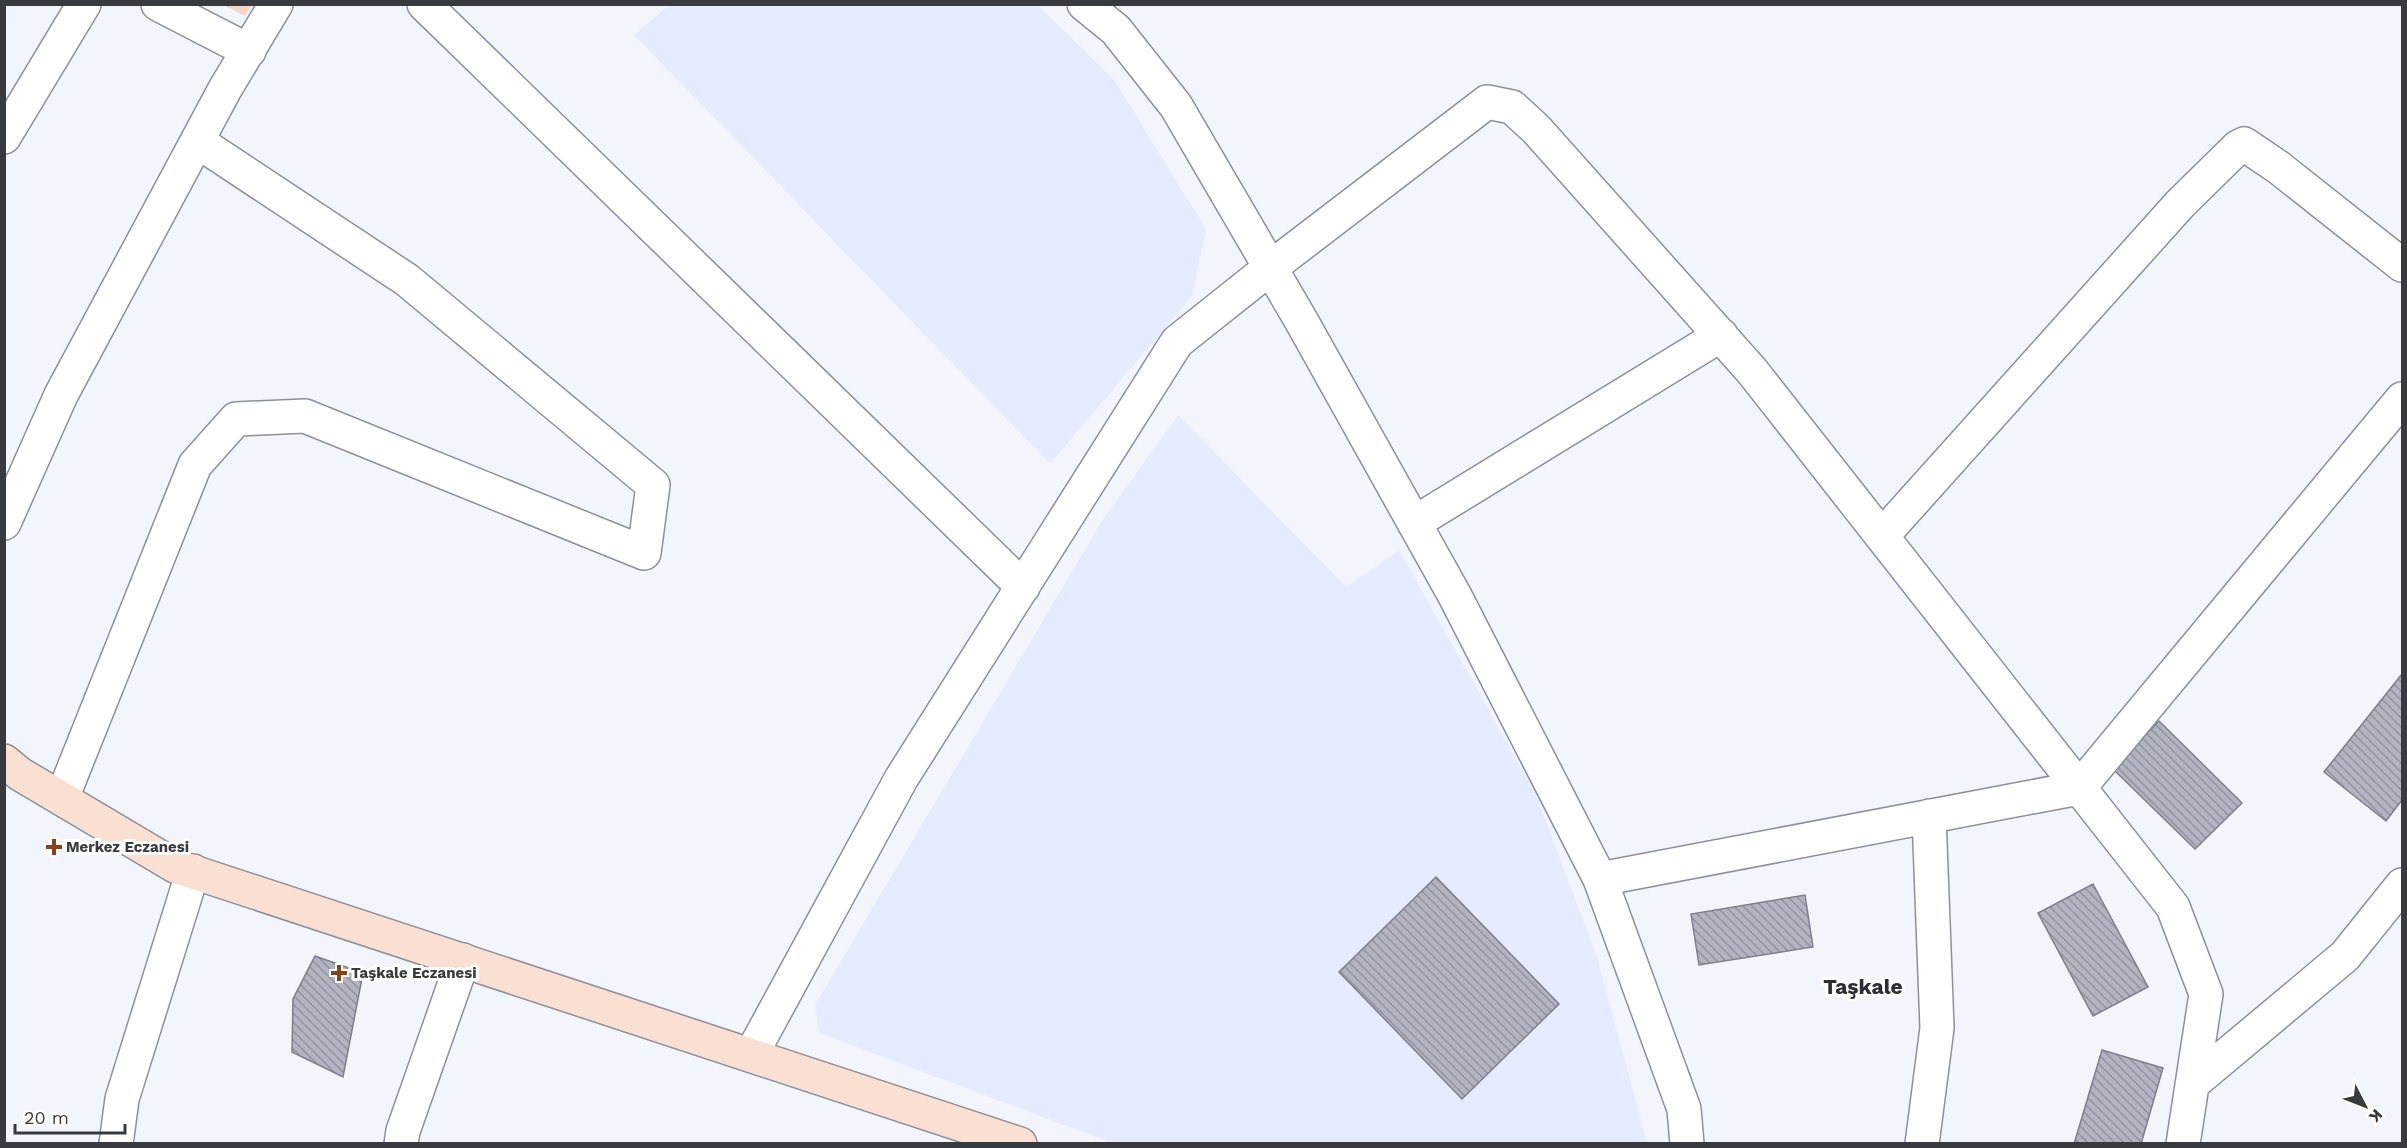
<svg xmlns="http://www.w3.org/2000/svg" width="2407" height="1148" font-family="'Work Sans',sans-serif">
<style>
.built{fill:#e6ebff}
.grass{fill:url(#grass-tufts)}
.building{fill:url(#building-back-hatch);stroke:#7d7f8b;stroke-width:1.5}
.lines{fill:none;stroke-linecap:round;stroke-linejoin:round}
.street-casing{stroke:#8d909b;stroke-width:36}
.secondary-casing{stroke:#8d909b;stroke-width:36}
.street{stroke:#fff;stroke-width:33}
.secondary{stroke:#f9e0d2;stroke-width:33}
.poi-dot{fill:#874218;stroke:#fff;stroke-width:2}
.labels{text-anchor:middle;stroke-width:6;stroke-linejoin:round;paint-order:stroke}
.poi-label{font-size:15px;font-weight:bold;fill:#393a3f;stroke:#fff;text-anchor:start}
.district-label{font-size:21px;font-weight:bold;fill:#2b2d37;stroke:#fff}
</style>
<defs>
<pattern id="grass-tufts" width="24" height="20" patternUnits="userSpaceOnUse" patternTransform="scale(1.5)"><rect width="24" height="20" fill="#f7d6c6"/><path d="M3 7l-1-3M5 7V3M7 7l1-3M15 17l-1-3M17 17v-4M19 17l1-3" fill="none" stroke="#d4b8ab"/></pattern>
<pattern id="building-back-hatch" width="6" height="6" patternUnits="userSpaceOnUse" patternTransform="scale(1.5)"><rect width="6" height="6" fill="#b2b4c1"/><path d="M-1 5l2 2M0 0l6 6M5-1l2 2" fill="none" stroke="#92939e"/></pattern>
</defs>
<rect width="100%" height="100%" fill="#f3f5fd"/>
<path class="built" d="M669 5H1038L1114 80 1206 229 1192 296 1050 464 634 35Z
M1178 415 1346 587 1399 550 1536 795 1597 957 1647 1143H1112L819 1033 815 1005 1102 521Z"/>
<path class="grass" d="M224 5H252L245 16Z"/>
<path class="building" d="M2402 674V800L2386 821 2324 772Z
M2159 721 2242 803 2195 849 2113 769Z
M1436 877 1559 1004 1462 1099 1339 972Z
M2093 884 2148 987 2093 1016 2038 913Z
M1805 895 1813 947 1699 965 1691 914Z
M315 956 363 973 343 1077 292 1052 293 999Z
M2102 1050 2163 1068 2141 1144H2074Z"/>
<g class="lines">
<g class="street-casing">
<path id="street" d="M158 4 249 51
M424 4 1023 587
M1084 4 1116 30 1176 106 1302 322 1455 596 1600 879 1684 1109 1687 1144
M4 137 84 4
M4 523 61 395 225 89 276 4
M1414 523 1721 335
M1882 536 2180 204 2238 147 2244 144 2278 167 2402 265
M62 798 195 465 236 419 305 416 644 553 653 485 407 280 197 141
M1600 879 2079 788 2402 399
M751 1055 901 779 1177 342 1270 268 1487 102 1512 107 1536 129 1752 371 2173 907 2206 994 2183 1144
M2192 1084 2345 956 2402 885
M116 1144 122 1099 193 871
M401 1144 403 1131 463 960
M1922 1144 1937 1028 1929 816"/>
</g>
<g class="secondary-casing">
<path id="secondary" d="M4 761 20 774 175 866 1020 1144"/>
</g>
<use href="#street" class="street"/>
<use href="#secondary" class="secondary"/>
</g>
<g class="poi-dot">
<path d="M51 838h6v6h6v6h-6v6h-6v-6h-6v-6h6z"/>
<path d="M336 964h6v6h6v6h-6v6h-6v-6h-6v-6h6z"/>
</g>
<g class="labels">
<g class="poi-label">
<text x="66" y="852">Merkez Eczanesi</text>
<text x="351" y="978">Taşkale Eczanesi</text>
</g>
<g class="district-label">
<text x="1863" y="994">Taşkale</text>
</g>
</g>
<rect width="2407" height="1148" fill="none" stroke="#393a3f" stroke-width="12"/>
<g transform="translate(2365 1106) rotate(132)" stroke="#ffffff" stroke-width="4.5" paint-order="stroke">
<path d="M0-4.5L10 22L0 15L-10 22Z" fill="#393a3f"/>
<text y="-9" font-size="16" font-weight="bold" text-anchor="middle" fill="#393a3f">K</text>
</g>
<path d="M15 1124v9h110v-9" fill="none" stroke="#393a3f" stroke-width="3"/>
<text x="24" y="1124" font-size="18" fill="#393a3f" stroke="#ffffff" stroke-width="4.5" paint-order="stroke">20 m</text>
</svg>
